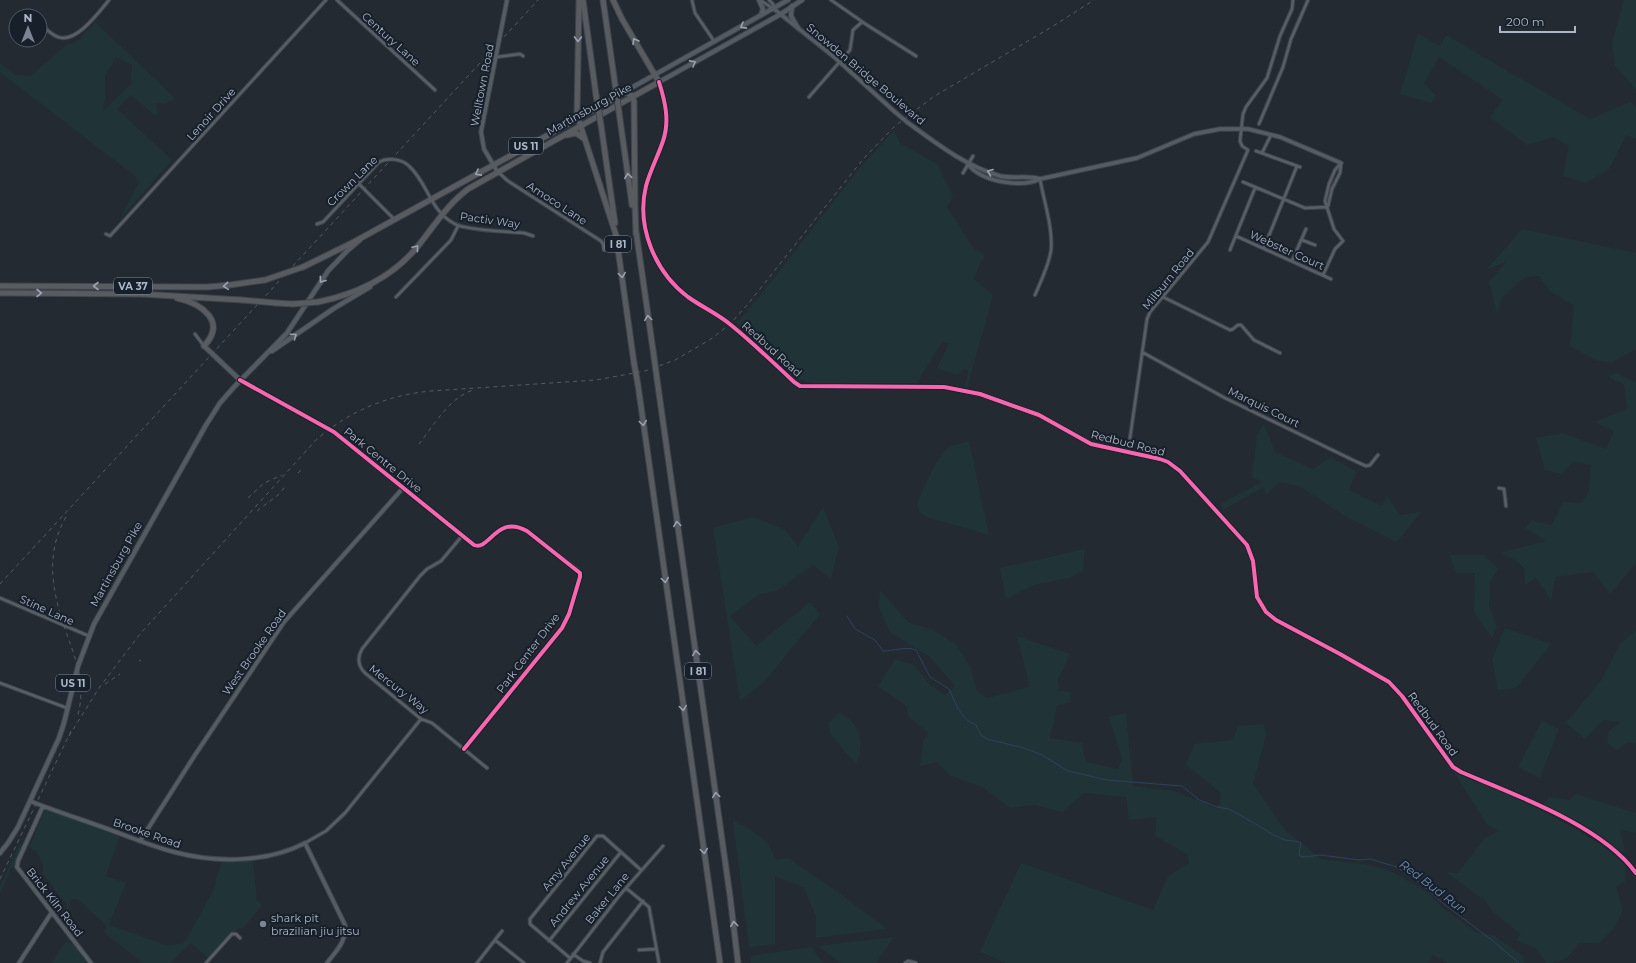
<svg xmlns="http://www.w3.org/2000/svg" width="1636" height="963" font-family="Montserrat,sans-serif">
<style>
.green{fill:#203437;fill-rule:evenodd}
.lines{fill:none;stroke-linecap:round;stroke-linejoin:round}
.stream{stroke:#2e425c;stroke-width:1}
.street-casing{stroke:#3f444a;stroke-width:4.5}
.secondary-casing{stroke:#3f444a;stroke-width:5.5}
.primary-casing{stroke:#40464e;stroke-width:6}
.highway-casing{stroke:#3f454e;stroke-width:7}
.street{stroke:#585e66;stroke-width:2.5}
.secondary{stroke:#565c64;stroke-width:3.5}
.primary{stroke:#545b62;stroke-width:4}
.highway{stroke:#585b5f;stroke-width:5}
.rail{stroke:#565b63;stroke-width:1;stroke-dasharray:4 4;stroke-linecap:butt}
.secondary-bridge-casing{stroke:#3f444a;stroke-width:5.5;stroke-linecap:butt}
.highway-bridge-casing{stroke:#3f454e;stroke-width:7;stroke-linecap:butt}
.secondary-bridge{stroke:#565c64;stroke-width:3.5}
.highway-bridge{stroke:#585b5f;stroke-width:5}
.cycleway-casing{stroke:#171f2b;stroke-width:6}
.cycleway{stroke:#f766af;stroke-width:4}
.oneway{stroke:#99a3b1}
.oneway2{stroke:#9aa3b1}
.oneway3{stroke:#99a3b2}
.poi-dot{fill:#7b8491;stroke:#171f2b;stroke-width:1.5}
.labels{text-anchor:middle;stroke-width:4;stroke-linejoin:round;paint-order:stroke}
.shield{fill:#171f2b;stroke:#7e8897;stroke-width:1}
.shield-label{font-size:10px;font-weight:bold;fill:#aab5c5}
.street-label{font-size:11px;fill:#aab5c5;stroke:#171f2b}
.poi-label{font-size:11px;fill:#aab5c5;stroke:#171f2b;text-anchor:start}
.water-label{font-size:12px;font-style:italic;fill:#708cb0;stroke:#171f2b}
</style>
<rect width="100%" height="100%" fill="#232a31"/>
<path class="green" d="M1624 0H1636V90L1615 66 1612 43Z
M95 22 175 98 165 104 156 103 158 113 154 115 131 95 117 109 172 160 119 220 139 183 135 176 0 72V63L16 75 30 76 67 45 77 42ZM116 57 132 65 131 84 103 111 105 99V77Z
M1418 33 1440 46 1446 35 1590 119 1630 102 1636 107V139L1626 135 1609 169 1586 183 1563 176 1569 146 1553 137 1527 145 1490 117 1503 100 1439 57 1424 83 1436 96 1432 103 1400 94Z
M894 130 900 143 937 164 953 196 947 207 974 249 985 255 973 278 993 295 967 388 964 387 969 371 964 369 957 375 937 368 949 343 942 342 917 383H813L795 378 737 323 760 296 858 170Z
M1522 229 1636 253V349L1612 362 1597 361 1570 346 1574 306 1550 291 1539 276 1525 277 1503 296 1497 313 1489 282 1506 262 1487 269Z
M1615 373 1636 382V563L1610 594 1593 572 1556 577 1551 600 1536 578 1525 585 1524 568 1515 560 1500 553 1546 541 1525 528 1532 521 1552 525 1563 502 1581 503 1589 492 1591 465 1573 462 1562 474 1545 470 1536 438 1562 433 1606 449 1614 431 1594 422 1627 409 1624 384 1608 377Z
M1264 424 1275 452 1313 469 1331 457 1356 472 1349 490 1382 506 1387 496 1400 515 1421 512 1397 542 1345 516 1299 486 1279 482 1266 495 1264 487 1223 510 1220 504 1262 482 1252 477 1257 435Z
M969 441 989 535 927 517 920 513 917 505C922 491 938 453 951 446 956 444 963 443 969 441Z
M823 507 839 547 831 579 813 565 777 591 760 594 730 616 756 646 810 602 820 614 764 682 740 701 713 528 752 517 784 529 798 546Z
M1085 549 1083 570 1070 578 1033 585 1006 599 1000 568Z
M1450 555H1483L1498 568 1490 582 1489 606 1497 627 1492 638 1474 612 1475 573H1456Z
M880 590 908 622 933 630 957 645 970 667 977 691 987 698 1030 687 1017 636 1070 654 1058 680 1059 691 1071 692 1070 703 1057 705 1050 738 1082 743 1086 762 1118 769 1122 759 1109 717 1126 713 1133 786 1174 791 1218 809 1221 793 1186 765 1194 744 1233 740 1238 726 1264 724 1266 735 1253 784 1285 830 1321 859 1364 864 1389 870 1427 892 1444 909 1476 932 1495 936 1523 956 1524 963H1448L1433 955 1429 963H1006L980 952 1021 863 1153 910 1168 876 1189 863 1187 854 1155 836 1157 817 1129 820 1126 797 1084 793 1062 812 1035 805 1010 808 984 788 951 776 937 762 920 766 923 741 928 733 908 716 906 706 878 686 895 659 914 665 930 685 945 695 955 686 930 657 890 632 879 607Z
M1505 628 1551 644 1516 688 1498 690 1492 659Z
M1636 630V744L1629 742 1616 750 1607 743 1608 732 1621 722 1603 720 1585 739 1566 723 1602 679 1620 644Z
M839 713C843 715 849 718 852 722 862 731 863 753 856 764L830 734 829 722Z
M1542 721 1559 729 1540 778 1518 767Z
M1452 769C1492 787 1531 804 1568 825 1589 837 1609 848 1626 866L1625 882 1616 886 1623 911 1614 928 1599 943H1579C1570 956 1564 963 1547 963L1535 948 1516 940 1521 934 1494 913 1485 901 1446 872 1458 873 1485 838 1498 831 1487 824Z
M1576 794 1636 813V833L1621 830 1625 854 1585 827 1541 805 1550 797 1569 800Z
M45 810H50L120 835 106 876 126 883 109 925 166 945 181 944 184 943 214 890 216 883 215 882 222 861 253 860 257 900 262 905 244 927 236 930 208 958 191 943 170 963H142L104 932 107 926 80 901 76 899 70 900 69 930 62 921 68 912 67 905 43 874V865L37 852 29 847Z
M733 821 745 826 767 842 776 860 788 858 836 891 887 929 816 938V917L804 888 775 876V944L749 947Z
M21 845 24 847 16 864 15 869 12 866 0 894V886L19 846Z
M894 937 876 963H841L818 946Z
M65 942 73 944 87 963H52Z
M811 947 823 963H751V956Z"/>
<g class="lines">
<path class="stream" d="M847 616 855 629 875 640 883 651C894 651 906 646 916 650L930 677 949 689 958 709 967 720 976 725 981 735 987 739 1024 748 1042 755 1068 771 1107 780 1182 786 1199 800 1217 807 1229 809 1261 827 1273 835 1285 840 1300 842 1301 843 1299 853 1300 856 1304 857 1320 855 1360 860 1370 859 1397 867 1420 883 1444 904 1493 941 1519 963"/>
<g class="street-casing">
<path id="street" d="M337 0 435 90
M692 0 695 13 714 41
M760 0 772 8
M769 0 773 4 774 8
M831 0 867 25 916 56
M40 24C45 28 52 35 58 37 76 44 99 12 109 0
M497 57 520 54 523 56
M809 97 850 50 853 30 862 22
M1259 124 1283 67 1291 39 1308 0
M1256 151 1300 167
M1262 153 1271 135
M498 172 508 181 601 241 603 244 604 250
M963 173 973 156
M1243 182 1305 208 1327 207
M359 184 394 219
M1328 206 1332 189 1340 173 1341 164
M317 224 323 222 379 162C388 157 403 159 410 167 428 184 430 211 455 224 465 230 510 232 524 233L533 236
M106 234 110 236 326 0
M1236 236 1331 279
M1302 240 1315 245
M1264 248 1297 166
M1230 250 1255 188
M1292 261 1306 229
M1323 275 1335 249 1343 241 1334 229 1325 201 1329 184 1335 170 1341 163
M1035 295C1041 281 1049 265 1051 250 1053 227 1044 202 1040 179
M396 297 451 240 458 226
M1163 297 1230 330 1233 329 1238 325H1241L1254 340 1280 353
M195 334 204 346
M1142 352 1225 398 1357 462 1366 466 1370 465 1378 455
M1128 452 1147 319 1150 312 1208 242 1248 150 1242 146 1240 141 1243 114 1246 107 1267 78 1280 36 1292 9 1293 0
M403 488 476 546 483 545C486 542 489 539 492 536 501 526 515 525 527 531L578 570 580 575 569 614 562 628 464 749
M1499 488 1504 489 1506 506
M462 536 441 561 427 569 420 576 362 649C357 658 358 666 365 673L421 719 432 723 487 768
M0 598 89 636
M0 683 67 708
M305 843 326 831 345 813 421 719
M626 888 649 907 659 963
M495 940 524 963
M549 941 621 852
M639 950 656 949
M573 954 583 961 590 963
M570 958 530 924V919L597 836H603L641 870
M206 963 232 934H236L240 938
M477 963 502 931
M567 963 619 896 663 846
M600 963 603 952 643 901
M905 963 908 961 916 963"/>
</g>
<g class="secondary-casing">
<path id="secondary" d="M774 9 833 56 895 112
M659 82C665 101 670 121 663 141 658 156 650 171 646 186 636 227 655 272 688 297 702 307 718 314 731 325 753 343 774 363 794 382L800 386 944 387 980 394 1039 415 1091 444 1160 459 1168 462 1180 471 1247 545 1253 561 1257 597 1266 612 1276 620 1340 654 1389 682 1402 696 1453 767 1461 772C1515 795 1601 825 1636 873
M907 122C936 143 965 166 1000 176 1013 179 1027 175 1040 179
M968 164C981 182 1021 188 1040 179L1137 158 1194 134 1220 129H1248L1280 137 1341 163
M497 171 484 149 481 132 507 0
M30 801C55 811 80 819 105 828 128 836 150 846 174 852 215 863 267 863 305 843L345 925C347 941 336 951 327 963
M43 806 18 861 17 867 91 963
M140 841 195 755 284 622 403 488 334 432 240 380
M19 963 52 912"/>
</g>
<g class="primary-casing">
<path id="primary" d="M759 0 763 9 761 15
M792 6 791 16 798 28
M659 82 781 14 802 0
M624 92 788 0
M204 346 240 380
M272 351 333 309 370 287
M0 853 8 843 18 827 59 738 64 723 78 666 94 624 206 425 220 403 234 387 287 333 328 271 347 251 360 240"/>
</g>
<g class="highway-casing">
<path id="highway" d="M579 0 577 115 617 238
M583 0 596 95
M603 0 615 84
M619 112 632 205
M601 125 615 223
M567 135 576 133 583 138
M636 231 654 357
M616 235 634 363
M303 267 352 243 626 92 631 95 634 101 635 206 636 234
M0 286 208 287 230 285 265 280
M0 293 141 294 242 300
M177 298C200 303 228 321 204 346
M318 302C357 294 392 278 418 246 434 226 447 205 468 189L659 82 622 19 613 0
M276 303 293 304
M657 379 730 896 738 963
M638 385 720 963"/>
</g>
<use href="#street" class="street"/>
<use href="#secondary" class="secondary"/>
<use href="#primary" class="primary"/>
<use href="#highway" class="highway"/>
<path class="rail" d="M419 444C434 425 449 398 473 390
M298 473 303 468
M248 498 264 483 282 475
M257 511 278 495 285 487
M66 517C45 553 52 591 65 629 76 660 87 685 77 718
M0 584 538 0
M139 661 141 660
M105 684 120 674
M69 736 99 688 140 634 316 440C349 411 388 395 431 391L596 380 645 371 675 360 711 339 730 324 748 304 864 158 895 126 933 97 1050 28 1094 0
M0 879 71 731"/>
<g class="secondary-bridge-casing">
<path id="secondary-bridge" d="M895 112 907 122"/>
</g>
<g class="highway-bridge-casing">
<path id="highway-bridge" d="M615 84 619 112
M596 95 601 125
M265 280 303 267
M242 300 276 303
M293 304 318 302
M654 357 657 379
M634 363 638 385"/>
</g>
<use href="#secondary-bridge" class="secondary-bridge"/>
<use href="#highway-bridge" class="highway-bridge"/>
<g class="cycleway-casing">
<path id="cycleway" d="M659 82C665 101 670 121 663 141 658 156 650 171 646 186 636 227 655 272 688 297 702 307 718 314 731 325 753 343 774 363 794 382L800 386 944 387 980 394 1039 415 1091 444 1160 459 1168 462 1180 471 1247 545 1253 561 1257 597 1266 612 1276 620 1340 654 1389 682 1402 696 1453 767 1461 772C1515 795 1601 825 1636 873
M240 380 334 432 474 545C490 551 496 514 527 531L580 573V577L569 614 562 628 464 749"/>
</g>
<use href="#cycleway" class="cycleway"/>
</g>
<defs><path id="oneway-chevron" d="M-2-3.5L2.5 0L-2 3.5" fill="none" stroke-width="1.6" stroke-linecap="round" stroke-linejoin="round"/></defs>
<g class="oneway">
<use href="#oneway-chevron" transform="translate(743 26) rotate(151)"/>
<use href="#oneway-chevron" transform="translate(693 63) rotate(-29)"/>
<use href="#oneway-chevron" transform="translate(322 280) rotate(126)"/>
<use href="#oneway-chevron" transform="translate(294 336) rotate(-35)"/>
</g>
<g class="oneway2">
<use href="#oneway-chevron" transform="translate(578 39) rotate(91)"/>
<use href="#oneway-chevron" transform="translate(635 41) rotate(-121)"/>
<use href="#oneway-chevron" transform="translate(478 173) rotate(152)"/>
<use href="#oneway-chevron" transform="translate(628 176) rotate(-98)"/>
<use href="#oneway-chevron" transform="translate(416 248) rotate(-50)"/>
<use href="#oneway-chevron" transform="translate(622 275) rotate(82)"/>
<use href="#oneway-chevron" transform="translate(96 286) rotate(-180)"/>
<use href="#oneway-chevron" transform="translate(226 286) rotate(175)"/>
<use href="#oneway-chevron" transform="translate(39 293)"/>
<use href="#oneway-chevron" transform="translate(648 318) rotate(-98)"/>
<use href="#oneway-chevron" transform="translate(643 423) rotate(82)"/>
<use href="#oneway-chevron" transform="translate(677 524) rotate(-98)"/>
<use href="#oneway-chevron" transform="translate(665 580) rotate(82)"/>
<use href="#oneway-chevron" transform="translate(696 653) rotate(-98)"/>
<use href="#oneway-chevron" transform="translate(683 708) rotate(82)"/>
<use href="#oneway-chevron" transform="translate(716 795) rotate(-98)"/>
<use href="#oneway-chevron" transform="translate(704 851) rotate(82)"/>
<use href="#oneway-chevron" transform="translate(734 924) rotate(-97)"/>
</g>
<use class="oneway3" href="#oneway-chevron" transform="translate(990 172) rotate(-159)"/>
<circle class="poi-dot" cx="263" cy="924" r="4"/>
<g class="labels">
<g class="shield">
<rect x="509" y="138" width="34" height="16" rx="3"/>
<rect x="605" y="236" width="26" height="16" rx="3"/>
<rect x="114" y="278" width="38" height="16" rx="3"/>
<rect x="685" y="663" width="26" height="16" rx="3"/>
<rect x="56" y="675" width="34" height="16" rx="3"/>
</g>
<g class="shield-label">
<text x="526" y="150">US 11</text>
<text x="618" y="248">I 81</text>
<text x="133" y="290">VA 37</text>
<text x="698" y="675">I 81</text>
<text x="73" y="687">US 11</text>
</g>
<g class="street-label">
<text transform="translate(391 39) rotate(42)" y="4">Century Lane</text>
<text transform="translate(866 74) rotate(40)" y="4">Snowden Bridge Boulevard</text>
<text transform="translate(482 85) rotate(-79)" y="4">Welltown Road</text>
<text transform="translate(589 109) rotate(-29)" y="4">Martinsburg Pike</text>
<text transform="translate(211 114) rotate(-48)" y="4">Lenoir Drive</text>
<text transform="translate(352 181) rotate(-45)" y="4">Crown Lane</text>
<text transform="translate(557 203) rotate(33)" y="4">Amoco Lane</text>
<text transform="translate(490 220) rotate(8)" y="4">Pactiv Way</text>
<text transform="translate(1287 250) rotate(24)" y="4">Webster Court</text>
<text transform="translate(1168 279) rotate(-51)" y="4">Milburn Road</text>
<text transform="translate(772 349) rotate(42)" y="4">Redbud Road</text>
<text transform="translate(1264 407) rotate(26)" y="4">Marquis Court</text>
<text transform="translate(1128 443) rotate(14)" y="4">Redbud Road</text>
<text transform="translate(383 460) rotate(39)" y="4">Park Centre Drive</text>
<text transform="translate(116 564) rotate(-61)" y="4">Martinsburg Pike</text>
<text transform="translate(47 610) rotate(24)" y="4">Stine Lane</text>
<text transform="translate(254 652) rotate(-55)" y="4">West Brooke Road</text>
<text transform="translate(528 653) rotate(-53)" y="4">Park Center Drive</text>
<text transform="translate(399 689) rotate(38)" y="4">Mercury Way</text>
<text transform="translate(1433 724) rotate(54)" y="4">Redbud Road</text>
<text transform="translate(147 833) rotate(19)" y="4">Brooke Road</text>
<text transform="translate(566 862) rotate(-51)" y="4">Amy Avenue</text>
<text transform="translate(579 891) rotate(-51)" y="4">Andrew Avenue</text>
<text transform="translate(607 898) rotate(-51)" y="4">Baker Lane</text>
<text transform="translate(55 902) rotate(52)" y="4">Brick Kiln Road</text>
</g>
<g class="poi-label">
<text x="271" y="922">shark pit<tspan x="271" dy="13">brazilian jiu jitsu</tspan></text>
</g>
<g class="water-label">
<text transform="translate(1433 887) rotate(37)" y="4">Red Bud Run</text>
</g>
</g>
<g transform="translate(28 28)"><circle r="19" fill="#171f2b" stroke="#525b69"/>
<path d="M0-3L7 15L0 10L-7 15Z" fill="#7b8491"/>
<text y="-6" font-size="11" font-weight="bold" text-anchor="middle" fill="#aab5c5">N</text>
</g>
<path d="M1500 26v6h75v-6" fill="none" stroke="#aab5c5" stroke-width="2"/>
<text x="1506" y="26" font-size="12" fill="#aab5c5" stroke="#171f2b" stroke-width="3" paint-order="stroke">200 m</text>
</svg>
